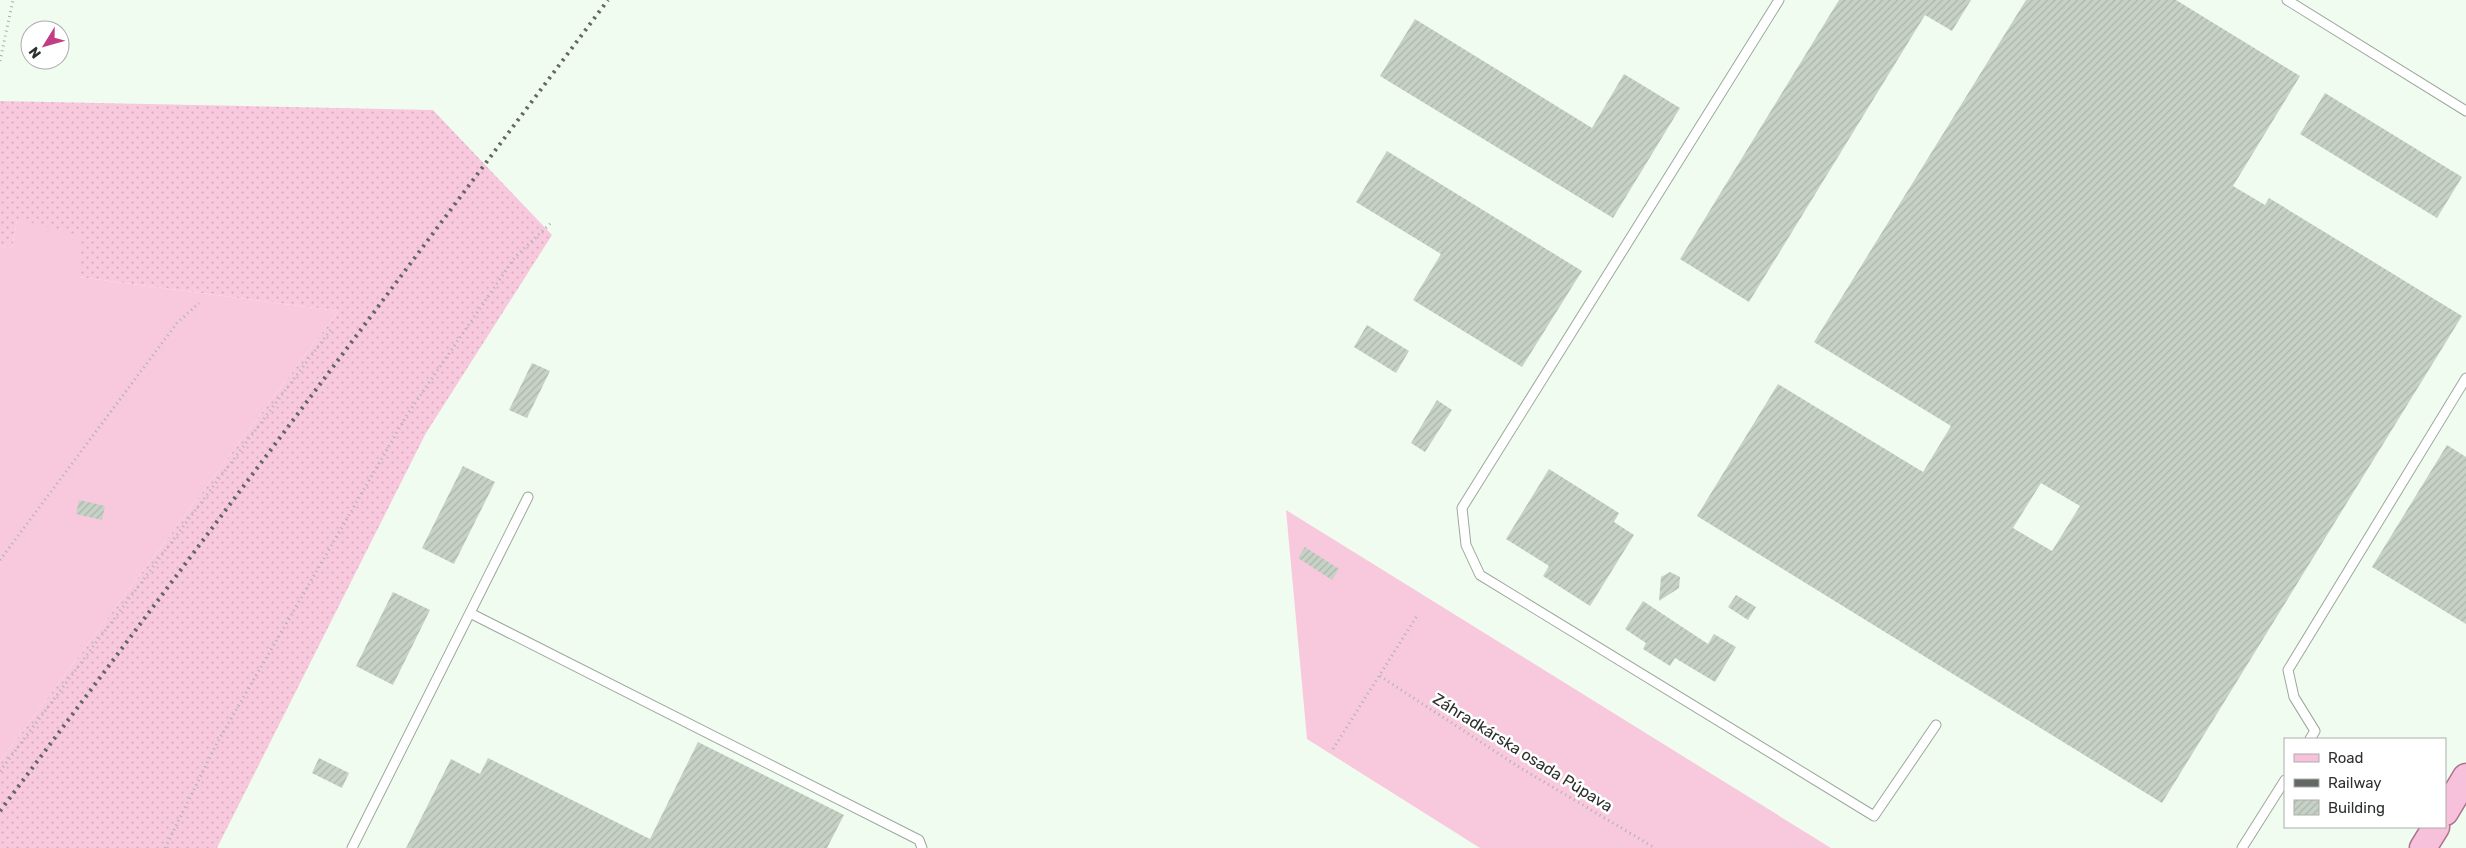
<svg xmlns="http://www.w3.org/2000/svg" width="2466" height="848" font-family="Rubik,sans-serif">
<style>
.grass{fill:url(#grass-dots)}
.garden{fill:#f8c9dd}
.building{fill:url(#building-hatch);fill-rule:evenodd}
.lines{fill:none;stroke-linecap:round;stroke-linejoin:round}
.lane-casing{stroke:#9da89d;stroke-width:11}
.primary-casing{stroke:#ae738e;stroke-width:29}
.path{stroke:#aab2a9;stroke-width:3;stroke-dasharray:1 4;stroke-linecap:butt}
.lane{stroke:#fff;stroke-width:9}
.primary{stroke:#f8c1db;stroke-width:26}
.rail{stroke:#626862;stroke-width:4;stroke-dasharray:2.5 5;stroke-linecap:butt}
.labels{text-anchor:middle;stroke-width:5;stroke-linejoin:round;paint-order:stroke}
.street-label{font-size:16px;fill:#2d312d;stroke:#fff}
</style>
<defs>
<pattern id="grass-dots" width="8" height="8" patternUnits="userSpaceOnUse" patternTransform="scale(1.25)"><rect width="8" height="8" fill="#f8c9dd"/><path d="M2 2h.1M6 6h.1" fill="none" stroke="#d5adbe" stroke-width="1.8" stroke-linecap="round"/></pattern>
<pattern id="building-hatch" width="6" height="6" patternUnits="userSpaceOnUse" patternTransform="scale(1.25)"><rect width="6" height="6" fill="#c7d2c7"/><path d="M-1 1l2-2M0 6l6-6M5 7l2-2" fill="none" stroke="#abb5ab"/></pattern>
</defs>
<rect width="100%" height="100%" fill="#f1fcf0"/>
<path class="grass" d="M0 101 433 110 552 235 426 433 217 848H0V761L338 311 79 277 17 220 12 248 0 246Z"/>
<path class="garden" d="M17 219 81 236 79 277 338 311 0 761V246L12 248Z
M1286 510 1831 848H1480L1307 739Z"/>
<path class="building" d="M1839 0H1971L1952 31 1925 15 1749 302 1680 259Z
M2026 0H2176L2300 76 2233 186 2265 205 2269 198 2462 316 2162 803 1697 516 1778 384 1923 472 1951 426 1814 342ZM2041 483 2080 506 2052 551 2013 528Z
M1415 19 1592 128 1624 74 1680 108 1613 218 1380 76Z
M2325 93 2462 177 2437 218 2300 134Z
M1387 151 1582 271 1522 367 1413 300 1441 254 1356 202Z
M1367 325 1409 351 1396 373 1354 347Z
M532 363 550 371 527 418 509 410Z
M1437 400 1452 410 1425 452 1411 443Z
M2447 445 2466 457V624L2372 567Z
M463 466 495 482 454 564 422 548Z
M1549 469 1619 513 1614 522 1634 535 1590 606 1543 576 1549 566 1506 539Z
M79 500 105 506 102 520 76 514Z
M1305 547 1339 569 1332 580 1298 558Z
M1670 572 1680 577 1679 588 1659 601 1661 577Z
M393 592 430 610 393 685 356 666Z
M1736 595 1756 607 1748 620 1728 607Z
M1643 601 1708 644 1714 634 1736 647 1715 682 1675 658 1670 666 1643 649 1646 643 1625 629Z
M698 742 844 815 827 848H406L451 759 480 774 488 758 650 839Z
M319 758 349 773 342 788 312 773Z"/>
<g class="lines">
<g class="lane-casing">
<path id="lane" d="M1779 0 1462 508 1466 545 1480 575 1874 816 1936 725
M2287 0 2466 111
M470 613 919 840 922 848
M2310 739 2315 731 2294 697 2288 670 2466 378
M352 848 528 497
M2242 848 2285 780"/>
</g>
<g class="primary-casing">
<path id="primary" d="M2445 812 2466 777
M2423 848 2436 827"/>
</g>
<path class="path" d="M0 61 13 0
M0 560 177 323 199 303
M1380 676 1519 767 1655 848
M1333 749 1418 614
M0 771 332 328
M165 848 217 743 407 415 515 257 552 222"/>
<use href="#lane" class="lane"/>
<use href="#primary" class="primary"/>
<path class="rail" d="M0 811 608 0"/>
</g>
<g class="labels">
<g class="street-label">
<text transform="translate(1523 752) rotate(32)" y="6">Záhradkárska osada Púpava</text>
</g>
</g>
<rect x="2284" y="738" width="162" height="90" fill="#ffffff" stroke="#abadab"/>
<rect x="2294" y="754" width="25" height="8" fill="#f8c1db" stroke="#abadab"/>
<text x="2328" y="763" font-size="15" fill="#2d312d">Road</text>
<rect x="2294" y="779" width="25" height="8" fill="#626862" stroke="#abadab"/>
<text x="2328" y="788" font-size="15" fill="#2d312d">Railway</text>
<rect x="2294" y="800" width="25" height="15" fill="url(#building-hatch)" stroke="#abadab"/>
<text x="2328" y="813" font-size="15" fill="#2d312d">Building</text>
<g transform="translate(45 45) rotate(233)"><circle r="24" fill="#ffffff" stroke="#abadab"/>
<path d="M0-4L9 19L0 12L-9 19Z" fill="#c13e85"/>
<text y="-8" font-size="14" font-weight="bold" text-anchor="middle" fill="#2d312d">N</text>
</g>
</svg>
